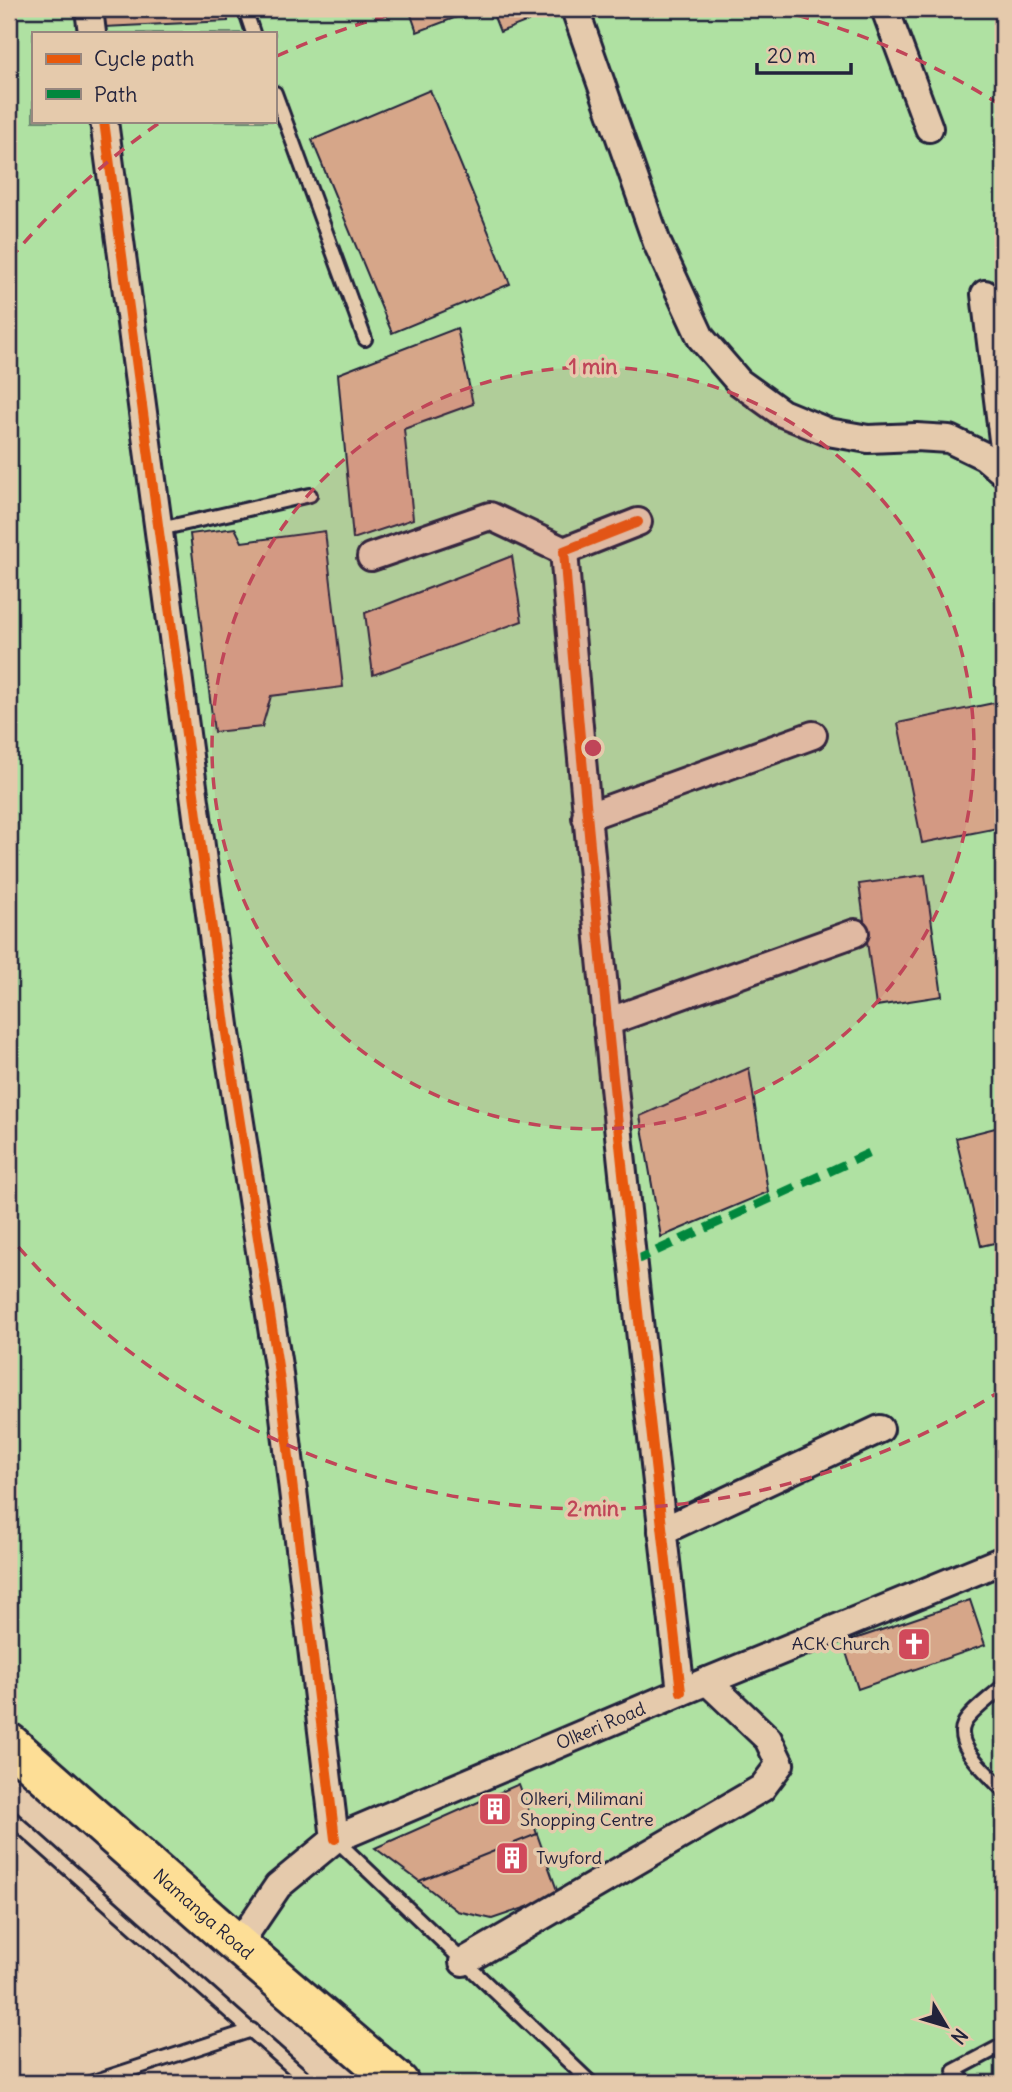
<svg xmlns="http://www.w3.org/2000/svg" width="1012" height="2092" font-family="Delius,sans-serif">
<style>
.green{fill:#afe1a2;stroke:#68826e;stroke-width:2;fill-rule:evenodd}
.building{fill:#d6a689;stroke:#22223b;stroke-width:2}
.lines{fill:none;stroke-linecap:round;stroke-linejoin:round}
.lane-casing{stroke:#22223b;stroke-width:18}
.street-casing{stroke:#22223b;stroke-width:32}
.highway-casing{stroke:#22223b;stroke-width:44}
.lane{stroke:#e5caac;stroke-width:12}
.street{stroke:#e5caac;stroke-width:26}
.highway{stroke:#fdde96;stroke-width:38}
.quiet{stroke:#00873e;stroke-width:9;stroke-dasharray:18 9;stroke-linecap:butt}
.cycleway-casing{stroke:#e5caac;stroke-width:15}
.cycleway{stroke:#e8590c;stroke-width:10}
.ring{fill:none;stroke:#c04558;stroke-width:3.5;stroke-dasharray:12 9}
.labels{text-anchor:middle;stroke-width:7;stroke-linejoin:round;paint-order:stroke}
.poi-label{font-size:18px;fill:#22223b;stroke:#e5caac;text-anchor:start}
.street-label{font-size:18px;fill:#22223b;stroke:#e5caac}
.centre{fill:#c04558;stroke:#e5caac;stroke-width:3.5}
.ring-label{font-size:21px;text-anchor:middle;font-weight:bold;fill:#c04558;stroke:#e5caac;stroke-width:7;stroke-linejoin:round;paint-order:stroke}
</style>
<rect width="100%" height="100%" fill="#e5caac"/>
<filter id="ink" filterUnits="userSpaceOnUse"><feTurbulence type="fractalNoise" baseFrequency=".0143" numOctaves="2"/><feDisplacementMap in="SourceGraphic" scale="14" xChannelSelector="R" yChannelSelector="G"/><feConvolveMatrix kernelMatrix="1 2 1 2 8 2 1 2 1" color-interpolation-filters="sRGB"/></filter>
<g filter="url(#ink)">
<path class="green" d="M9 9H1003V2083H402L9 1736ZM33 33H275V121H33Z"/>
<path class="building" d="M103 9H228V21L104 27Z
M409 9H478L417 32Z
M491 9H556V10L500 32Z
M430 90 510 284 392 333 312 140Z
M457 328 473 404 404 429 413 519 353 539 338 374Z
M235 528 242 542 325 531 343 687 271 696 262 727 214 732 190 534Z
M512 556 522 621 373 675 365 613Z
M1003 701V827L922 843 898 723Z
M925 875 942 996 876 1006 859 884Z
M749 1068 768 1192 661 1237 640 1116Z
M1003 1126V1241L981 1246 956 1138Z
M970 1600 985 1645 858 1689 843 1643Z
M519 1784 537 1834 419 1881 375 1848Z
M537 1834 559 1896 492 1919 457 1911 419 1881Z"/>
<g class="lines">
<g class="lane-casing">
<path id="lane" d="M245 9 253 33
M275 93 365 339
M160 529 310 495
M1003 1686C993 1696 969 1713 964 1724 953 1746 989 1774 1003 1790
M9 1816 310 2083
M335 1839 591 2083
M90 2083 252 2030
M966 2083 954 2071 1003 2045"/>
</g>
<g class="street-casing">
<g id="street">
<path d="M89 9 92 33"/>
<path d="M575 9 657 243 701 338 739 382 782 413 828 432 868 439 916 437 949 439 984 456 1003 472"/>
<path d="M885 9 929 128"/>
<path d="M104 121 226 1033 278 1366 335 1839"/>
<path d="M985 294 1003 440"/>
<path d="M638 522 564 551C595 932 637 1312 681 1692"/>
<path d="M371 557 490 516 564 551"/>
<path d="M586 817 813 735"/>
<path d="M607 1022 855 933"/>
<path d="M662 1531 880 1429"/>
<path id="s1" d="M238 1945 278 1886 335 1839 681 1692 1003 1560"/>
<path d="M463 1962 762 1788 780 1764 768 1739 707 1681"/>
</g>
</g>
<g class="highway-casing">
<g id="highway">
<path id="s2" d="M9 1743 238 1945 399 2083"/>
</g>
</g>
<use href="#lane" class="lane"/>
<use href="#street" class="street"/>
<use href="#highway" class="highway"/>
<path class="quiet" d="M632 1262 874 1151"/>
<g class="cycleway-casing">
<path id="cycleway" d="M104 121 226 1033 278 1366 335 1839
M638 522 564 551C595 932 637 1312 681 1692"/>
</g>
<use href="#cycleway" class="cycleway"/>
</g>
</g>
<circle cx="593" cy="748" r="381" fill="#c04558" fill-opacity=".12"/>
<g class="ring">
<circle cx="593" cy="748" r="381"/>
<path d="M1002 1390A761 761 0 0 1 10 1237M10 259A761 761 0 0 1 162 121M277 56A761 761 0 0 1 409 10M777 10A761 761 0 0 1 1002 106"/>
</g>
<defs>
<g id="church-square" transform="scale(1.75)"><rect x="-9" y="-9" width="18" height="18" rx="4" fill="#d1495b" stroke="#e5caac"/><path d="M-1.2-6h2.4v3.5h3.3v2.4h-3.3V6h-2.4V-.1h-3.3v-2.4h3.3Z" fill="#fff"/></g>
<g id="building-square" transform="scale(1.75)"><rect x="-9" y="-9" width="18" height="18" rx="4" fill="#d1495b" stroke="#e5caac"/><path d="M-4-6H4V6H1V3H-1V6H-4ZM-2.5-4.3h1.7v1.8h-1.7ZM.8-4.3h1.7v1.8H.8ZM-2.5-1h1.7V.8h-1.7ZM.8-1h1.7V.8H.8Z" fill="#fff"/></g>
</defs>
<g fill-rule="evenodd">
<use href="#church-square" x="914" y="1644"/>
<use href="#building-square" x="495" y="1809"/>
<use href="#building-square" x="512" y="1858"/>
</g>
<g class="labels">
<g class="poi-label">
<text x="890" y="1650" text-anchor="end">ACK Church</text>
<text x="520" y="1805">Olkeri, Milimani<tspan x="520" dy="21">Shopping Centre</tspan></text>
<text x="536" y="1864">Twyford</text>
</g>
<g class="street-label">
<text dy="6" stroke="none"><textPath href="#s1" startOffset="434">Olkeri Road</textPath></text>
<text dy="6" stroke="none"><textPath href="#s2" startOffset="259">Namanga Road</textPath></text>
</g>
</g>
<circle cx="593" cy="748" r="10" class="centre"/>
<g class="ring-label">
<text x="593" y="374">1 min</text>
<text x="593" y="1516">2 min</text>
</g>
<rect width="1012" height="2092" fill="none" stroke="#e5caac" stroke-width="35"/>
<rect x="18" y="18" width="977" height="2057" fill="none" stroke="#22223b" stroke-width="2.5" filter="url(#ink)"/>
<rect x="32" y="32" width="245" height="91" fill="#e5caac" stroke="#97877f" stroke-width="2"/>
<rect x="46" y="54" width="35" height="10" fill="#e8590c" stroke="#97877f" stroke-width="2"/>
<text x="94" y="66" font-size="21" fill="#22223b">Cycle path</text>
<rect x="46" y="89" width="35" height="10" fill="#00873e" stroke="#97877f" stroke-width="2"/>
<text x="94" y="102" font-size="21" fill="#22223b">Path</text>
<g transform="translate(946 2026) rotate(128)" stroke="#e5caac" stroke-width="5" paint-order="stroke">
<path d="M0-5L12 26L0 18L-12 26Z" fill="#22223b"/>
<text y="-10" font-size="19" font-weight="bold" text-anchor="middle" fill="#22223b">N</text>
</g>
<path d="M757 63v10h94v-10" fill="none" stroke="#22223b" stroke-width="3.5"/>
<text x="767" y="63" font-size="21" fill="#22223b" stroke="#e5caac" stroke-width="5" paint-order="stroke">20 m</text>
</svg>
